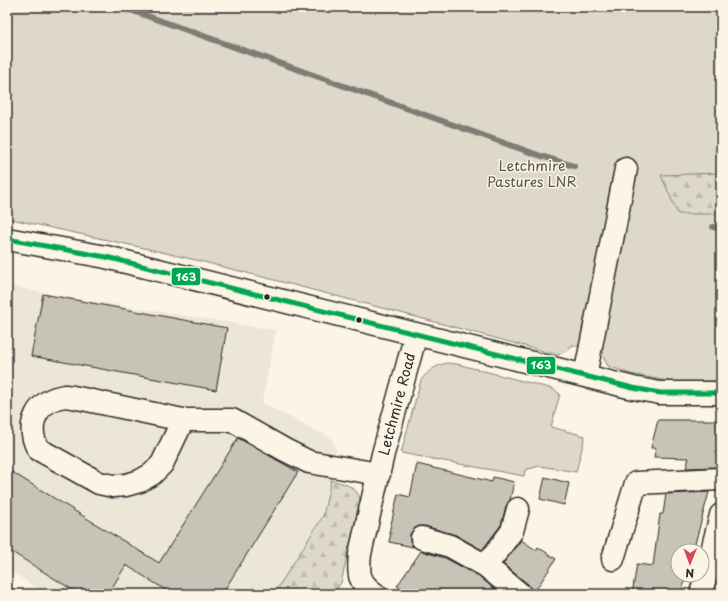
<svg xmlns="http://www.w3.org/2000/svg" width="728" height="601" font-family="'Playpen Sans',sans-serif">
<style>
.built{fill:#ece6d7}
.green{fill:#ded8ca;stroke:#84827a}
.forest{fill:url(#forest-firs);stroke:#84827a}
.lines{fill:none;stroke-linecap:round;stroke-linejoin:round}
.stream{stroke:#7d7b74;stroke-width:6}
.building{fill:#c8c3b7;stroke:#2b2b2b}
.minor-casing{stroke:#2b2b2b;stroke-width:25}
.minor{stroke:#fcf5e5;stroke-width:22}
.bus-1-casing{stroke:#fcf5e5;stroke-width:8}
.bus-1{stroke:#00a651;stroke-width:5}
.bus-dot{fill:#2b2b2b;stroke:#fcf5e5;stroke-width:1.5}
.labels{text-anchor:middle;stroke-width:3;stroke-linejoin:round;paint-order:stroke}
.park-label{font-size:14px;fill:#585653;stroke:#fcf5e5}
.street-label{font-size:14px;fill:#2b2b2b;stroke:#fcf5e5}
.line-badge{stroke:#fcf5e5;stroke-width:1.5}
.badge-label{font-size:11px;text-anchor:middle;font-weight:bold;fill:#fff}
</style>
<defs>
<pattern id="forest-firs" width="22" height="20" patternUnits="userSpaceOnUse"><rect width="22" height="20" fill="#ded8ca"/><path d="M5 1l3.5 6h-7zM16 11l3.5 6h-7z" fill="#bfbaae"/></pattern>
</defs>
<rect width="100%" height="100%" fill="#fcf5e5"/>
<filter id="ink" filterUnits="userSpaceOnUse"><feTurbulence type="fractalNoise" baseFrequency=".025" numOctaves="2"/><feDisplacementMap in="SourceGraphic" scale="8" xChannelSelector="R" yChannelSelector="G"/><feConvolveMatrix kernelMatrix="1 2 1 2 8 2 1 2 1" color-interpolation-filters="sRGB"/></filter>
<g filter="url(#ink)">
<path class="built" d="M7 285 48 294 276 330 262 403 331 438 336 450 323 516 274 594H46L7 569Z"/>
<path class="green" d="M7 7H721V381L673 382 631 374 608 366 604 359 603 352 572 345 568 350 558 355C440 323 322 292 204 262 139 246 73 233 7 218Z
M446 363 457 364 553 389 560 394 551 427 585 436 576 472 540 466 525 470 524 476 401 453 421 380C428 371 435 366 446 363Z"/>
<path class="forest" d="M721 173V214H678L661 175Z
M331 480C344 484 356 485 360 499L341 583 333 594H274L323 516Z"/>
<g class="lines">
<path class="stream" d="M122 7 538 155 574 166
M713 227 721 228"/>
</g>
<path class="building" d="M43 294 227 328 216 390 31 356Z
M658 420H721V457H719L716 467 686 468 689 458 654 457 656 448H651Z
M238 438 298 472 222 594H172L126 565 108 594H79L7 549V469L159 563Z
M417 464 492 482 493 477 514 482 510 500 506 506 501 525 482 550 456 535 425 526H419L414 529 410 534V541L413 547 389 542 391 533H389L398 494 410 497Z
M545 477 569 483 564 505 540 499Z
M709 492 693 551H678V575H686L681 594H632L637 564 653 566 660 514H663L666 494Z
M521 540 536 550 538 547 556 559 533 594 528 584 503 564Z
M421 551 445 558 479 576 500 594H409L397 586Z"/>
<g class="lines">
<g class="minor-casing">
<path id="minor" d="M7 239 106 257 633 388 660 393H721
M585 376 626 169
M65 396 73 397 183 420 162 464 152 474 140 481 126 485 113 486 99 483 38 449C25 424 37 400 65 396Z
M183 420H232L285 450 309 462 379 474
M422 538 450 546 486 566 520 594
M613 559 636 483 721 479
M486 566 512 531 518 509
M375 594C358 582 358 574 360 554L383 454 416 334
M701 594 721 515"/>
</g>
<use href="#minor" class="minor"/>
<g class="bus-1-casing">
<path id="bus-1" d="M7 239 106 257 633 388 660 393H721"/>
</g>
<use href="#bus-1" class="bus-1"/>
</g>
</g>
<g class="bus-dot">
<circle cx="267" cy="297" r="3.5"/>
<circle cx="359" cy="320" r="3.5"/>
</g>
<g class="labels">
<g class="park-label">
<text x="532" y="171">Letchmire<tspan x="532" dy="16">Pastures LNR</tspan></text>
</g>
<g class="street-label">
<text transform="translate(397 404) rotate(-75)" y="5">Letchmire Road</text>
</g>
</g>
<g class="line-badge">
<rect x="171" y="267" width="30" height="19" rx="4" fill="#00a651"/>
<rect x="526" y="356" width="30" height="19" rx="4" fill="#00a651"/>
</g>
<g class="badge-label">
<text x="186" y="281">163</text>
<text x="541" y="369">163</text>
</g>
<rect width="728" height="601" fill="none" stroke="#fcf5e5" stroke-width="24"/>
<rect x="12" y="12" width="704" height="577" fill="none" stroke="#2b2b2b" stroke-width="1.5" filter="url(#ink)"/>
<g transform="translate(690 563) rotate(181)"><circle r="19" fill="#fcf5e5" stroke="#a8a49b"/>
<path d="M0-3L7 15L0 10L-7 15Z" fill="#d1495b"/>
<text y="-6" font-size="11" font-weight="bold" text-anchor="middle" fill="#2b2b2b">N</text>
</g>
</svg>
